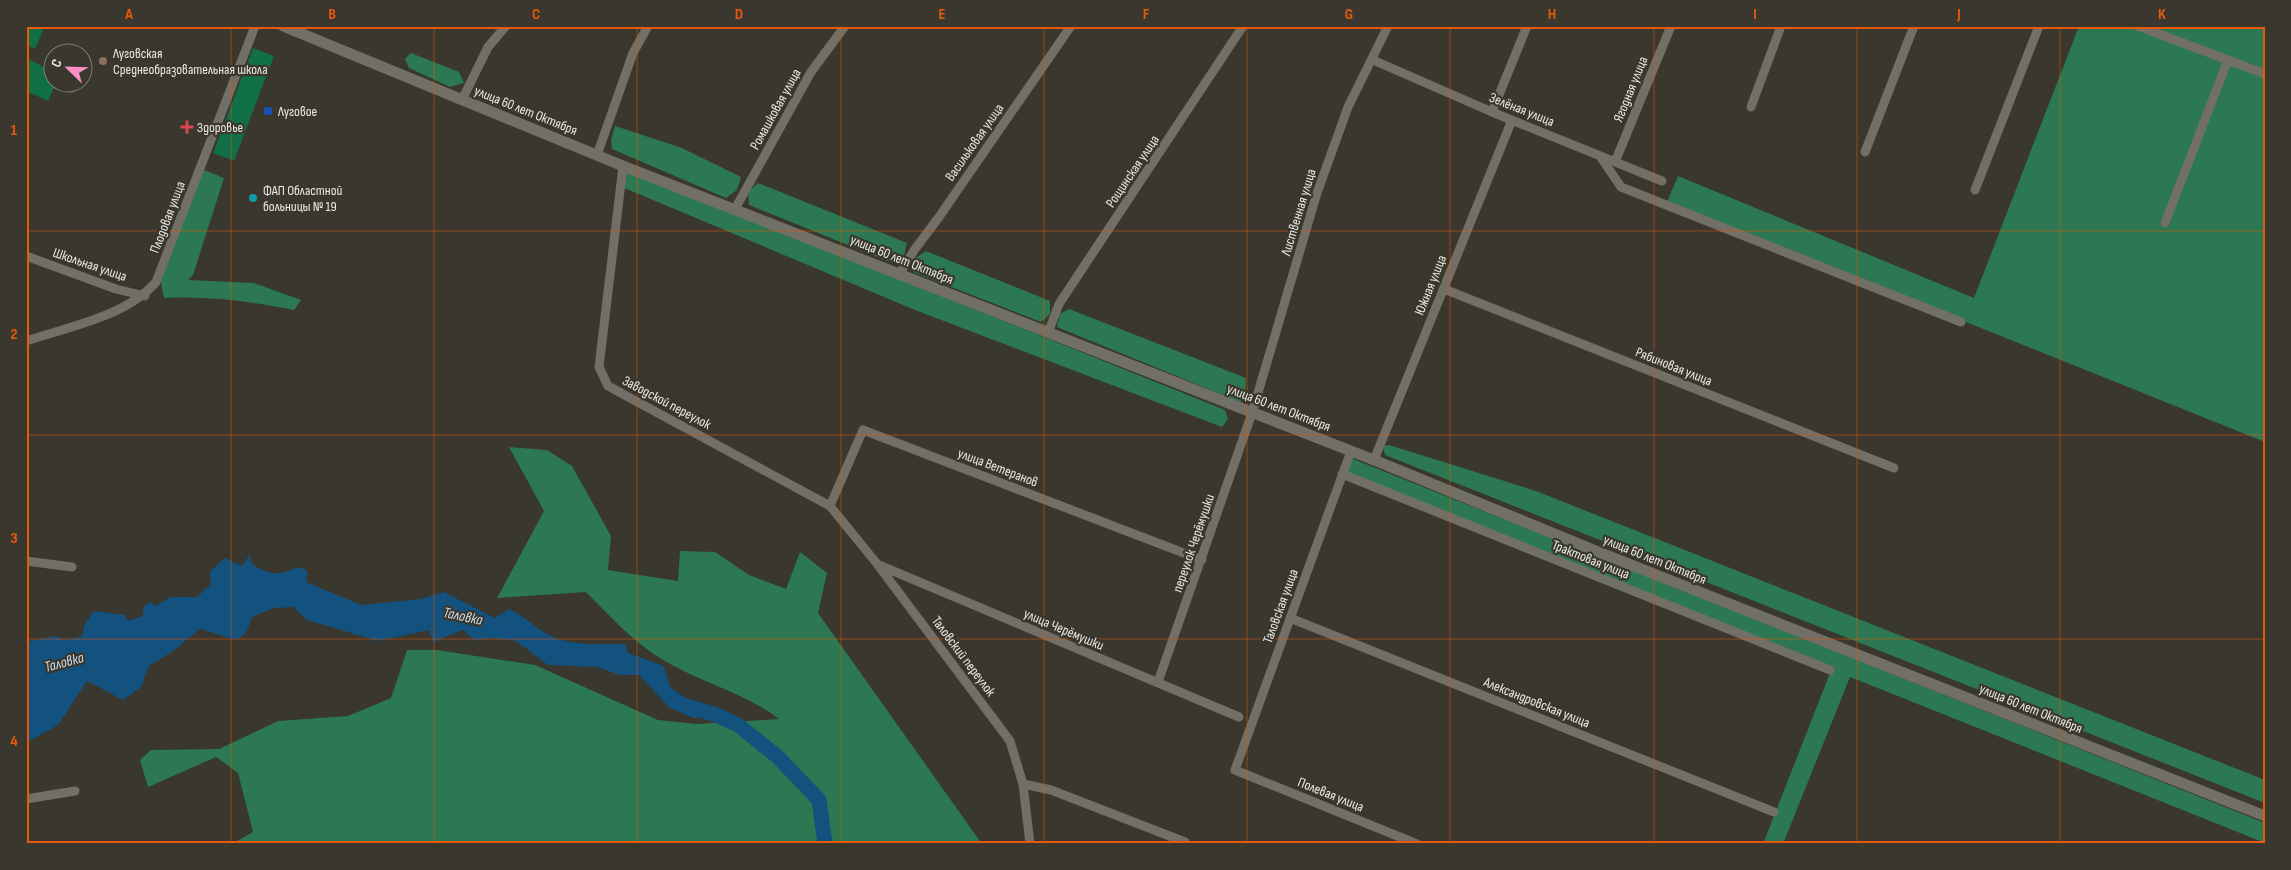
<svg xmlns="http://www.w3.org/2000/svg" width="2291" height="870" font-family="'Sofia Sans Condensed',sans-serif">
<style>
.green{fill:#106f47}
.forest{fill:#2c7853}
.water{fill:#13527f}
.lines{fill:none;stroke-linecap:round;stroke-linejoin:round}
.river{stroke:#13527f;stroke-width:15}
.minor{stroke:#726f66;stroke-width:9}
.tertiary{stroke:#726f66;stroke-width:11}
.grid{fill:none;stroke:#e8590c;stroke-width:1;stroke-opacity:0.55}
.education-dot{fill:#8d6e63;stroke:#39372e;stroke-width:2}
.transit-dot{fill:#1a4fb4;stroke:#39372e;stroke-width:2}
.health-dot{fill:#e0444e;stroke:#39372e;stroke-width:2}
.culture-dot{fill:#0f9aa8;stroke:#39372e;stroke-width:2}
.labels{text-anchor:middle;stroke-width:4.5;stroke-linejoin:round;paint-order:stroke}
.poi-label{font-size:14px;fill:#e9e8e2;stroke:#39372e;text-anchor:start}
.street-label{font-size:14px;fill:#e9e8e2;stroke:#39372e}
.water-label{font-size:15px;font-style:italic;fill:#cbdded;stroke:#39372e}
.neatline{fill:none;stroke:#e8590c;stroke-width:2}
.grid-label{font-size:16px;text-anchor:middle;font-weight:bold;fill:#e8590c}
</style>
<rect width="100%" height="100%" fill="#39372e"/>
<path class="green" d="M26 26H35L43 30 35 49 26 45Z
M253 48 274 56 234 161 213 153Z
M26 58 52 71V82L56 83 48 101 26 91Z"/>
<path class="forest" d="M2079 26H2265V442L1667 202 1678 176 1974 298Z
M411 53 459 72 464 83 450 87 409 68 405 59Z
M615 126 682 148 741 177 737 190 726 198 612 149 611 140Z
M204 170 224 178 193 275 188 280 254 283 301 300 294 310C250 301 209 296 164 298L160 278Z
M625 173 639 174 1225 410 1228 419 1222 427 915 310 622 187Z
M758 183 907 243 904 256 895 264 749 205 748 192Z
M926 251 1050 301V314L1041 322 913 272 914 259Z
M1069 309 1246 378 1245 396 1240 402 1057 327 1060 314Z
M1389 445 1536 491 2265 780V803L1385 455 1383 446Z
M509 447 547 450 572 466 611 536 608 570 678 581 680 551 715 552 749 575 786 589 800 552 827 573 818 613 982 844H231L253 832 238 773 216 757 148 787 140 760 151 750 219 749 278 721 348 716 391 698 407 650H437L535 665 658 720 697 724 779 719C745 693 700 682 663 660 634 643 610 616 586 592L497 598 544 511Z
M1353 459 2265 823V843L1850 677 1783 844H1763L1832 668 1345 472V461Z"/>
<path class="water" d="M250 554 252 564C269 574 279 577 297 567L307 570 306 582 361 605 421 599 444 592 495 618 509 609C525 616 536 629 551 636 571 646 603 644 625 644L628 653 664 666 670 687 702 710 696 719 670 708 639 675H619L598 667 548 665 516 641 489 638 475 641 463 630 433 642 429 630 378 641 307 620 294 607 275 608 253 616 246 633 236 640 200 629 173 651 149 666 141 687 123 700 87 681 58 725 26 743V642L55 636 65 640 82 636 85 624 94 611 125 615 127 621 143 616V607L150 602 156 606 171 597H197L211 584 210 571 225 558 242 566Z"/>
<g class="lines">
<path class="river" d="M683 705 714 714 738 725 778 757 819 800 825 844"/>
<path class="minor" d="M2138 26 2265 74
M1373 60 1492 112 1662 181
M462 100 488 47 506 26
M1751 107 1781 26
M1492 112 1527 26
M1865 152 1914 26
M597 155 633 53 648 26
M1600 156 1621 187 1961 322
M1615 162 1671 26
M623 166 599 367 608 386 830 506 878 565 1010 741 1023 784 1030 844
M1975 190 2039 26
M735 209 811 72 845 26
M2165 223 2228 60
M26 256 116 289 145 296
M900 273 915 249 939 217 1071 26
M1444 289 1894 468
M1048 333 1059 304 1243 26
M26 341C68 327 127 316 156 282L255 26
M1351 451 1235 770 1417 844
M1374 460 1512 120
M1342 474 1830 670
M830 506 863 430 1202 560
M26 561 72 567
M879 565 1239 717
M1290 618 1774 812
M1158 682 1252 413 1317 193 1348 107 1388 26
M1023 784 1051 790 1185 842
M26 799 75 791"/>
<path class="tertiary" d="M283 26 623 166 1374 460 1596 551 2265 816"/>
</g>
<path class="grid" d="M231 26V844M434 26V844M637 26V844M841 26V844M1044 26V844M1247 26V844M1450 26V844M1654 26V844M1857 26V844M2060 26V844M26 231H2265M26 435H2265M26 639H2265"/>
<circle class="education-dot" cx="103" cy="61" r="5"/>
<rect class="transit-dot" x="263" y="106" width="10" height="10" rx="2.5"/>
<path class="health-dot" d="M184.5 119.5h5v5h5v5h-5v5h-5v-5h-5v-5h5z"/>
<circle class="culture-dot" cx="253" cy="198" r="5"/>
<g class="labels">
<g class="poi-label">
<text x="113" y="58">Луговская<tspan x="113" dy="16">Среднеобразовательная школа</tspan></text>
<text x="278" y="116">Луговое</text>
<text x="197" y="132">Здоровье</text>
<text x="263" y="195">ФАП Областной<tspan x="263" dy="16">больницы № 19</tspan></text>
</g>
<g class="street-label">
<text transform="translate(1630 89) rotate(-68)" y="5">Ягодная улица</text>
<text transform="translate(775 109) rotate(-61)" y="5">Ромашковая улица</text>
<text transform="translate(1522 109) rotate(22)" y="5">Зелёная улица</text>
<text transform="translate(526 110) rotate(22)" y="5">улица 60 лет Октября</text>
<text transform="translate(974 142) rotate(-55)" y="5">Васильковая улица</text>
<text transform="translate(1132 171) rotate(-56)" y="5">Рощинская улица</text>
<text transform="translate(1298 212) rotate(-73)" y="5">Лиственная улица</text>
<text transform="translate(167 217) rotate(-69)" y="5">Плодовая улица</text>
<text transform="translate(902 259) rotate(22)" y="5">улица 60 лет Октября</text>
<text transform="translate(90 264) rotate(19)" y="5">Школьная улица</text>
<text transform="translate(1430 285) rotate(-68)" y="5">Южная улица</text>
<text transform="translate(1674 366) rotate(22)" y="5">Рябиновая улица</text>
<text transform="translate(667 402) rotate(28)" y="5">Заводской переулок</text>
<text transform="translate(1279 407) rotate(21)" y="5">улица 60 лет Октября</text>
<text transform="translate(998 467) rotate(21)" y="5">улица Ветеранов</text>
<text transform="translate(1193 543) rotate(-71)" y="5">переулок Черёмушки</text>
<text transform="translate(1591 559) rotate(22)" y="5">Трактовая улица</text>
<text transform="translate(1655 559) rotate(22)" y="5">улица 60 лет Октября</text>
<text transform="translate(1280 606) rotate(-70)" y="5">Таловская улица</text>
<text transform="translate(1064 629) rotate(23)" y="5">улица Черёмушки</text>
<text transform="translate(964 656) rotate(53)" y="5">Таловский переулок</text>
<text transform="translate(1537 702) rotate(22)" y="5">Александровская улица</text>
<text transform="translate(2031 708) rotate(22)" y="5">улица 60 лет Октября</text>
<text transform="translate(1331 794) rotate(22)" y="5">Полевая улица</text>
</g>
<g class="water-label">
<text transform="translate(463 616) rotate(12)" y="5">Таловка</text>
<text transform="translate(64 662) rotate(-15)" y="5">Таловка</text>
</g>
</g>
<rect width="2291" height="870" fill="none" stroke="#39372e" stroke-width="55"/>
<g transform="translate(68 68) rotate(293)"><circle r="24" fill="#39372e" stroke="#7f7e76"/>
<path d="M0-4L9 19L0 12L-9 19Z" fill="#fb8fc4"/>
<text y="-8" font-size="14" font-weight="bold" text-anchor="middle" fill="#e9e8e2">С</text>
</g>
<rect x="28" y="28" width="2236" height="814" class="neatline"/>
<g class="grid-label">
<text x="129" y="19">A</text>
<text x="332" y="19">B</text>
<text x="536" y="19">C</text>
<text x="739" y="19">D</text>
<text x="942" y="19">E</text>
<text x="1146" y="19">F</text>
<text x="1349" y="19">G</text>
<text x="1552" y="19">H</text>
<text x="1755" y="19">I</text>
<text x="1959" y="19">J</text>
<text x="2162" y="19">K</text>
<text x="14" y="135">1</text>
<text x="14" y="339">2</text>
<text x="14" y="543">3</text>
<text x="14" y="746">4</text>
</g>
</svg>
